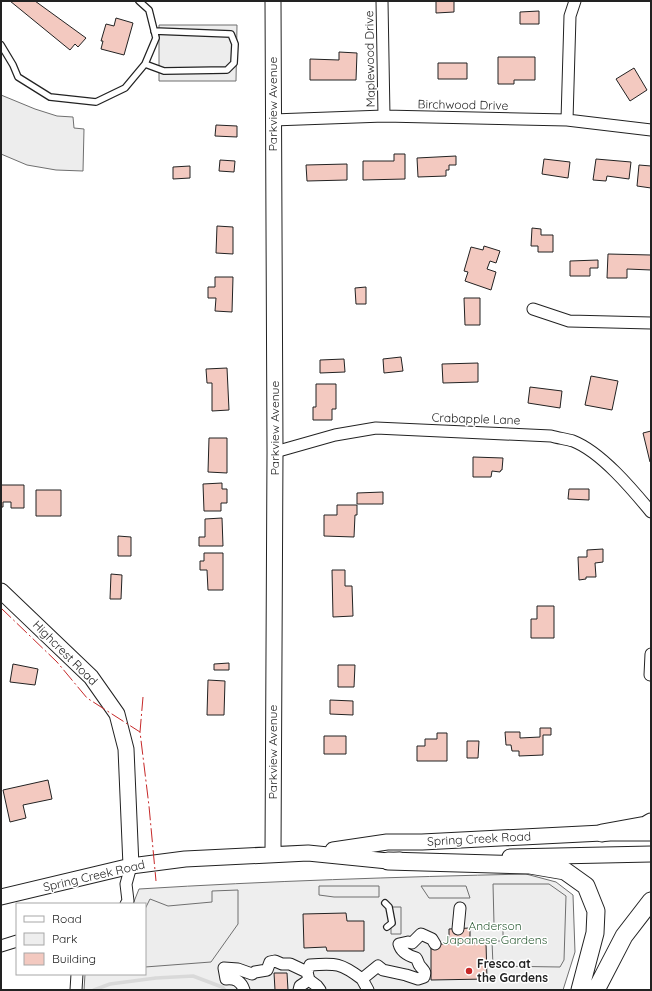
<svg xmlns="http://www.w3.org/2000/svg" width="652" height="991" font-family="Quicksand,sans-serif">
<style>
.green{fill:#eee;stroke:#6f6f6f}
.parking{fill:#ededed;stroke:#6f6f6f}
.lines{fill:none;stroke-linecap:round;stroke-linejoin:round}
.stream{stroke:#d9d9d9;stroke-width:3.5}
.building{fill:#f3c9c0;stroke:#222}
.lane-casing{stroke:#222;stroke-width:8}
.street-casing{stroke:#222;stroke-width:13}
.secondary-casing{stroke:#222;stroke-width:17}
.primary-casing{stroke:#222;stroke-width:19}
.lane{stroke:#fff;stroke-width:5.5}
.street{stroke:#fff;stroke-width:11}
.secondary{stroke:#fff;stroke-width:15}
.primary{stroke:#fff;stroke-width:17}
.power{stroke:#c62828;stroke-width:1;stroke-dasharray:14 3 2 3;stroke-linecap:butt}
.poi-dot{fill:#c62828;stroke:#fff;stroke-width:1.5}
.labels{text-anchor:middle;stroke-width:3;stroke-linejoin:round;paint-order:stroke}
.street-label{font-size:12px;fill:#222;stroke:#fff}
.park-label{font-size:12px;fill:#2f5e38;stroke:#fff}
.poi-label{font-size:12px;font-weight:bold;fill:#222;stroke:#fff;text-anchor:start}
</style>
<rect width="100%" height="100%" fill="#fff"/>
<path class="green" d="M526 874 556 882 573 895 575 952 563 990H84L85 974H145V904H133L139 889C268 881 397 877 526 874Z"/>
<path class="parking" d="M159 25H237L236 81H159Z
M1 95 35 109 57 116 73 117 74 128 84 129 83 171 56 170 27 165 1 154Z
M493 884H549L566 896 564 960 560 967 493 966 492 941H503V931L501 928 494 924Z
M319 886H379V897H334L319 895Z
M421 886H466L470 898H429Z
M238 890V924L211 962 145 967V909L150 899 168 906 212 902V891Z
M391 907H401V934H391Z"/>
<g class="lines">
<path class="stream" d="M94 990 110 984 156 978 193 976 222 987 225 990"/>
</g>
<path class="building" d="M10 1H35L86 38 78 47 75 44 70 50Z
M436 1H454V12L436 13Z
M539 11V24H520V12Z
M116 18 133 23 124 55 101 49 103 41H101L106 24 114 26Z
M339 52 357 53 356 80H310V59L339 60Z
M498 57H535V80H514V84H498Z
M438 63H467V79H438Z
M634 68 647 90 630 101 616 79Z
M216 125 237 126V137L215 136Z
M394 154H405V179L363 180V161H394Z
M456 156V165H449V170H446V176L418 177 417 158Z
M544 159 570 162 568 178 542 174Z
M596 159 631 162 629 179 607 176 606 181 593 180Z
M220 160 235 161 234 172 219 171Z
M347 164V180L307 181 306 165Z
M639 165 651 166V188L637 186Z
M190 166V178L173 179V167Z
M217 226 233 227V254L216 253Z
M532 228 541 229V235H553V252H538V246H531Z
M484 246 500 251 496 263 490 261 487 269 496 272 491 290 465 281 468 272 464 271 471 247 483 250Z
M608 254 651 255V270L627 269V278H607Z
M598 260V268H590V276H570V261Z
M215 277H233L232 312 215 311 216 298H208V287H215Z
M366 287V304H356L355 288Z
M464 298H480V325H465Z
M401 357 403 371 384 373 383 359Z
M344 359 345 372 320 373V360Z
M478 363V382L443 383 442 364Z
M227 368 229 410 212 411V383H207L206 369Z
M591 376 618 381 612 410 585 405Z
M316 384H336V409H332V420H313V407H316Z
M530 387 562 391 560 408 528 403Z
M651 431V462H650L643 433Z
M209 438H227V473L208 472Z
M473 457 503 458 502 470H501L500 472 492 471 491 477H473Z
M222 483V489H227V503H221V511H204L203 484Z
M1 485H24V508H11V502H3V507H1Z
M569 489H589V500L568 499Z
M36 490H61V516H36Z
M383 492V504H357V493Z
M337 505H357V515H355L354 537 324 536V515H337Z
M222 518 223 546H199V537H205V519Z
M118 536 131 537V556H118Z
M603 549V562L595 563 596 577H586V579L579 580 578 557H587V550Z
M204 553H223V590H208L207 570H200V561H204Z
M332 570H345V586H352L353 616 333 617Z
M111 574 122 575 121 599H110Z
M537 606H554V638H531V619H537Z
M229 663V670H214V664Z
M13 664 38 669 35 685 10 682Z
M338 665H355L354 687H338Z
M208 680 225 681 224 715H207Z
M330 700 353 701V715L330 714Z
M540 728H551V735H543V755L519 756V751H512L511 745H506L505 732H520V738L540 737Z
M437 733H447V761H417V746H425V739H437Z
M324 736H346V754H324Z
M467 741H479L478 758H467Z
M48 780 52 799 23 805 26 818 10 822 3 790Z
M346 913 347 921H364V951H327L326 947 304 948 303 914Z
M470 928V943H486L487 979 431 980V944H449V929Z
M274 973H287L288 990H275Z"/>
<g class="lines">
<g class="lane-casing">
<path id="lane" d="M1 45 13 65 18 77 50 97 96 102 125 88 145 64 156 38 149 10 139 1
M145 64 164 71 227 70 234 63 235 44 231 34 154 31
M385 903 389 907 392 923 387 927"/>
</g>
<g class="street-casing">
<path id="street" d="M382 1 384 116
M273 120 384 116 567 120 651 130
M567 120 570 16 575 1
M533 309 569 321 651 323
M275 452 335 435 376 428 551 436C558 438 566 439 573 441 601 452 632 489 651 512
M650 675 651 654
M126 904 128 901 126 884 131 866
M458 929 460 908
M1 946 17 941
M307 972 309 980 317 986 320 990
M362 979 368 990
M76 990 77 974
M244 990C241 981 235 978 226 979L224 968 238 969 252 974 255 972 267 970 270 962 275 961 282 964H290L307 972 310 965C336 963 341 963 362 979L378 966 383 970 406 975 418 979 424 977C426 971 424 971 420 966 418 964 418 960 416 958 409 956 401 952 399 944L408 942 412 943 421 934 432 939 435 944
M299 990 300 986 309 980"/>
</g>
<g class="secondary-casing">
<path id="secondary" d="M1 591 91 677 117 714 126 749 131 866
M333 850 387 842H422L602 833H651
M273 854 275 452 273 1
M510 857 651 854
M1 897 131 866 185 859 308 853 388 861 400 860"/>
</g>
<g class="primary-casing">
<path id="primary" d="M602 833 646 825 651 822
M388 861 530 865 565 871 586 886 596 911 595 933 580 990
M596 990 624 936 651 901"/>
</g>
<use href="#lane" class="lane"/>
<use href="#street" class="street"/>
<use href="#secondary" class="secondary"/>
<use href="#primary" class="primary"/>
<path class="power" d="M1 608 57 662 87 698 140 732
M143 697 140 732 149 806 156 881"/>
</g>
<circle class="poi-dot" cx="469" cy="971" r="4"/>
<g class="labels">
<g class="street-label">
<text transform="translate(370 59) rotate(-91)" y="4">Maplewood Drive</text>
<text transform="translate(273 104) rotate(-90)" y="4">Parkview Avenue</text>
<text transform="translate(463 105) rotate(1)" y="4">Birchwood Drive</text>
<text transform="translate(476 419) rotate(2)" y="4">Crabapple Lane</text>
<text transform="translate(275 428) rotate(-90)" y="4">Parkview Avenue</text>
<text transform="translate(65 653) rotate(45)" y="4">Highcrest Road</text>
<text transform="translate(273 752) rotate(-90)" y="4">Parkview Avenue</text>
<text transform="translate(479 839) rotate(-3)" y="4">Spring Creek Road</text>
<text transform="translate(94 876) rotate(-13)" y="4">Spring Creek Road</text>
</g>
<g class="park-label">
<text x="495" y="930">Anderson<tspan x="495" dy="14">Japanese Gardens</tspan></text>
</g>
<g class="poi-label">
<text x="477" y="968">Fresco at<tspan x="477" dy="14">the Gardens</tspan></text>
</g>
</g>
<rect width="652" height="991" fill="none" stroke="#222222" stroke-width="4"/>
<rect x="16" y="903" width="130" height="72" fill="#ffffff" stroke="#a7a7a7"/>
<rect x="24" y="916" width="20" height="6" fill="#ffffff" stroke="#a7a7a7"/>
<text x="52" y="923" font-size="12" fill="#222222">Road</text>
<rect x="24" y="933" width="20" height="12" fill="#eeeeee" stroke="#a7a7a7"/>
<text x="52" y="943" font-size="12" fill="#222222">Park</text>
<rect x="24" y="953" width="20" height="12" fill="#f3c9c0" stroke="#a7a7a7"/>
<text x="52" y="963" font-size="12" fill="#222222">Building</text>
</svg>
